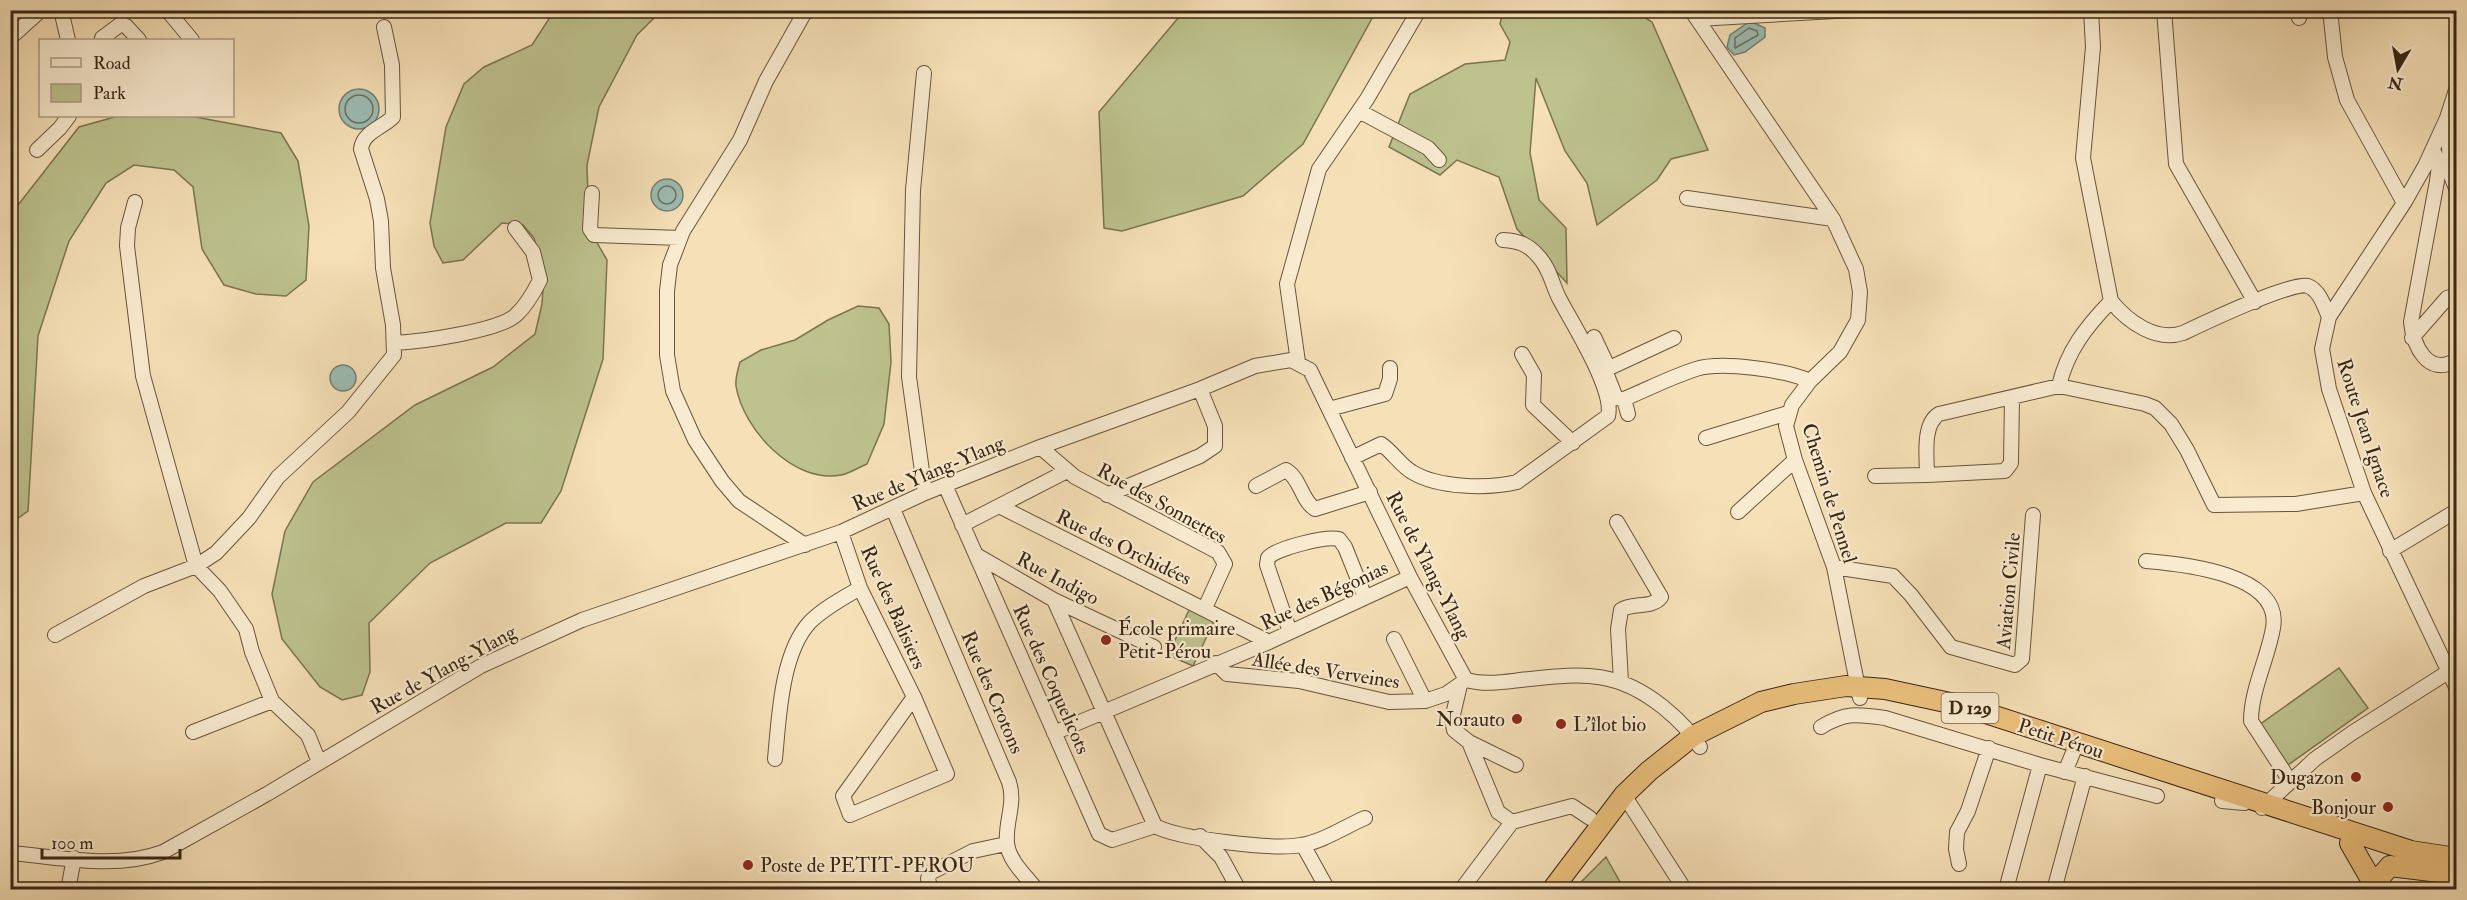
<svg xmlns="http://www.w3.org/2000/svg" width="2467" height="900" font-family="'IM FELL Double Pica',serif">
<style>
.green{fill:#bdc28e;stroke:#7b7451;stroke-width:1.5}
.water{fill:#9dbcb3;stroke:#758073;stroke-width:1.5}
.lines{fill:none;stroke-linecap:round;stroke-linejoin:round}
.shore{stroke:#6b7064;stroke-width:1.5}
.minor-casing{stroke:#68543d;stroke-width:16}
.highway-casing{stroke:#392514;stroke-width:22}
.minor{stroke:#f9ebd0;stroke-width:14}
.highway{stroke:#ebc07c;stroke-width:20}
.poi-dot{fill:#8f2418;stroke:#f9ebd0;stroke-width:2}
.labels{text-anchor:middle;stroke-width:4.5;stroke-linejoin:round;paint-order:stroke}
.shield{fill:#f9ebd0;stroke:#73604c;stroke-width:1.5}
.shield-label{font-size:18px;font-weight:bold;fill:#392514}
.street-label{font-size:20px;fill:#392514;stroke:#f9ebd0}
.poi-label{font-size:20px;fill:#392514;stroke:#f9ebd0;text-anchor:start}
</style>
<rect width="100%" height="100%" fill="#f6e0b7"/>
<filter id="stains"><feTurbulence type="fractalNoise" baseFrequency=".00333" numOctaves="4"/><feColorMatrix values="0 0 0 0 .2 0 0 0 0 .09 0 0 0 0 .02 0 0 0 .5 -.17"/></filter>
<radialGradient id="worn" r=".72"><stop offset=".6" stop-color="#630" stop-opacity="0"/><stop offset="1" stop-color="#630" stop-opacity=".3"/></radialGradient>
<path class="green" d="M1633 10 1652 22 1708 150 1671 159 1657 180 1597 225 1587 183 1565 151 1536 78 1530 153 1539 200 1566 228 1567 283 1517 229 1499 177 1457 160 1440 175 1389 147 1410 94 1465 64 1505 60 1510 42 1500 24 1503 11Z
M554 11H661L637 35 599 107 587 165 589 229 607 260 603 359 561 491 541 523H506L430 563 369 623 370 672 362 695 342 700 320 687 282 639 272 594 285 531 313 482 415 405 493 367 535 334 542 304 544 274 534 238 523 225 502 223 463 260 443 263 434 246 430 223 446 127 464 84 484 67 532 45Z
M1184 11H1376L1303 144 1243 196 1122 231 1104 228 1099 112Z
M118 116H190L281 133 298 161 309 226 306 280 286 296 256 294 224 285 202 249 193 187 174 170 134 165 106 183 69 241 38 336 28 511 11 523V214L79 127Z
M858 306 879 308 889 324 891 362 884 424 867 464C859 467 849 474 841 475 793 484 743 429 736 386 735 378 738 370 740 362L761 350 795 340 828 320Z
M1190 608 1215 619 1193 666 1168 655Z
M2339 668 2368 708 2288 765 2259 725Z
M1606 857 1624 889H1574Z"/>
<path class="water" d="M1750 21 1765 28V37L1745 52 1734 55 1727 47 1730 35Z
M339 109a20 20 0 1 1 40 0a20 20 0 1 1-40 0Z
M651 195a16 16 0 1 1 32 0a16 16 0 1 1-32 0Z
M330 378a13 13 0 1 1 26 0a13 13 0 1 1-26 0Z"/>
<g class="lines">
<path class="shore" d="M1749 28 1757 31 1758 35 1735 48V38Z
M345 109a14 14 0 1 1 28 0a14 14 0 1 1-28 0Z
M658 195a9 9 0 1 1 18 0a9 9 0 1 1-18 0Z"/>
<g class="minor-casing">
<path id="minor" d="M61 10 68 40
M167 10 192 40
M1691 10 1833 219 1856 269 1860 292 1858 320 1840 352 1810 381 1792 405 1786 426 1795 460 1834 567 1860 698
M2091 10 2093 47 2083 158 2111 301C2128 322 2156 342 2183 333 2202 324 2294 280 2308 286 2320 291 2324 306 2329 317
M2164 10 2176 164 2255 302
M2330 10 2335 57 2347 100 2404 203
M2299 18 2301 10
M1698 19 1853 10
M10 38 41 10
M102 38 121 24 126 26 139 40
M924 73 913 190 909 377 925 493
M2456 90 2447 118 2425 166 2404 203 2329 317 2322 349 2329 389 2364 493 2456 687
M1359 111 1428 148 1439 160
M2447 119 2451 176 2456 188
M2433 149 2439 165 2437 181 2411 322C2413 345 2428 378 2456 360
M37 150 60 128 69 116
M592 193 590 229 594 235 680 238
M1687 198 1833 219
M135 202 128 228 127 246 143 376 196 566 220 591 246 629 252 652 272 701 308 735 319 762
M1594 337 1608 367
M1674 338 1605 370 1616 398 1624 399C1648 389 1671 377 1696 369 1722 361 1785 370 1810 381
M2412 338 2447 298 2456 295
M394 343C419 342 499 331 516 315 526 306 534 292 540 280L533 252 515 228
M1522 354 1534 375 1533 405 1573 443
M1298 362 1287 284 1319 169 1367 99 1419 10
M2059 386C2067 351 2086 327 2111 301
M2012 397 2011 463 2005 471 1927 475C1927 458 1922 424 1939 414L2059 386 2145 404 2155 408 2171 424 2187 450 2214 505 2296 504 2364 493
M1624 399 1628 414
M1329 409 1385 394 1390 379V368
M1706 438 1788 413
M1040 447 1075 477 1218 552 1225 564 1205 608
M1352 458 1381 444C1393 452 1400 465 1412 472 1438 488 1488 489 1517 482L1608 416C1615 390 1572 323 1559 298 1552 284 1550 269 1539 257 1528 244 1519 241 1503 240
M1875 476 1927 475
M945 485 1099 834 1112 840 1155 826
M1256 486 1286 470C1301 479 1301 500 1315 509L1370 492
M1107 495 1200 456 1215 446V426L1200 389
M999 506 1067 471
M893 509 1009 782C1016 804 1005 821 1007 843 1008 860 1027 877 1037 890
M1738 512 1795 460
M1617 522 1661 597C1652 609 1632 602 1621 610L1618 629 1621 681
M962 525 999 506 1269 642
M841 532 860 588 914 697 947 774 850 815 843 796 914 697
M805 545 739 501 722 481 695 440 673 391 667 355V291L670 265 683 231 740 140 766 81 806 10
M2390 551 2456 511
M978 556 1054 600 1154 647
M2146 561C2183 564 2283 574 2273 628 2268 658 2251 690 2251 721L2290 781
M1834 567 1893 576 1911 595 1951 647 2015 665 2022 659 2033 515
M1054 600 1155 826
M1290 632 1267 565 1268 558C1276 548 1326 536 1339 539L1345 547 1365 597
M55 635 144 586 196 566 216 553 249 518 278 477 348 412 394 355 393 325 383 268 381 221 377 199 361 149C363 132 382 128 393 117L392 65 384 27
M1394 639 1425 701
M1216 663 1227 674 1299 681 1389 702 1425 701 1446 694 1466 680
M1460 685 1452 719 1454 730 1469 742 1516 765
M1821 727C1845 712 1858 714 1885 718L2040 765 2157 796
M193 732 272 701
M1054 733 1269 642 1410 577
M1469 742 1498 812 1512 822
M775 759C779 718 781 653 810 622 824 608 843 598 860 588
M2065 772 2077 743
M1624 795 1685 890
M2222 801 2244 803
M2262 808 2315 759 2352 733 2456 667
M1155 826C1179 839 1274 850 1301 845 1322 842 1346 826 1365 818
M1200 836 1221 857 1239 890
M1303 845 1328 890
M10 853C60 857 115 870 163 852L267 794 481 666 582 620 841 532 925 493 1040 447 1200 389 1255 366 1291 360 1310 370 1410 577 1466 680C1488 686 1508 681 1530 679 1585 673 1618 671 1663 707 1678 719 1690 731 1700 747
M1959 864 1956 849 1957 832 1968 811 1989 748
M2008 882 2040 765
M68 890 74 858
M931 890 928 879 930 873 973 851 1006 844
M1461 890 1512 822 1572 806 1590 818
M2054 890 2085 776"/>
</g>
<g class="highway-casing">
<path id="highway" d="M2350 843 2377 890
M1552 890 1624 795 1649 771 1693 736 1761 702 1794 694 1846 686 1885 689 1964 706 2411 851 2456 858
M2378 890 2381 876 2390 866 2456 874"/>
</g>
<use href="#minor" class="minor"/>
<use href="#highway" class="highway"/>
</g>
<g class="poi-dot">
<circle cx="1106" cy="640" r="6"/>
<circle cx="1517" cy="719" r="6"/>
<circle cx="1561" cy="724" r="6"/>
<circle cx="2356" cy="777" r="6"/>
<circle cx="2388" cy="807" r="6"/>
<circle cx="748" cy="865" r="6"/>
</g>
<g class="labels">
<rect class="shield" x="1941.5" y="693" width="57" height="30" rx="4.5"/>
<g class="shield-label">
<text x="1970" y="714">D 129</text>
</g>
<g class="street-label">
<text transform="translate(2366 428) rotate(72)" y="7">Route Jean Ignace</text>
<text transform="translate(928 473) rotate(-23)" y="7">Rue de Ylang-Ylang</text>
<text transform="translate(1830 493) rotate(73)" y="7">Chemin de Pennel</text>
<text transform="translate(1162 503) rotate(29)" y="7">Rue des Sonnettes</text>
<text transform="translate(1124 547) rotate(26)" y="7">Rue des Orchidées</text>
<text transform="translate(1429 565) rotate(63)" y="7">Rue de Ylang-Ylang</text>
<text transform="translate(1058 578) rotate(28)" y="7">Rue Indigo</text>
<text transform="translate(2008 591) rotate(-85)" y="7">Aviation Civile</text>
<text transform="translate(1324 595) rotate(-25)" y="7">Rue des Bégonias</text>
<text transform="translate(894 607) rotate(66)" y="7">Rue des Balisiers</text>
<text transform="translate(443 669) rotate(-29)" y="7">Rue de Ylang-Ylang</text>
<text transform="translate(1326 670) rotate(9)" y="7">Allée des Verveines</text>
<text transform="translate(1052 679) rotate(66)" y="7">Rue des Coquelicots</text>
<text transform="translate(993 692) rotate(67)" y="7">Rue des Crotons</text>
<text transform="translate(2061 738) rotate(18)" y="7">Petit Pérou</text>
</g>
<g class="poi-label">
<text x="1118" y="635">École primaire<tspan x="1118" dy="23">Petit-Pérou</tspan></text>
<text x="1505" y="726" text-anchor="end">Norauto</text>
<text x="1573" y="731">L'îlot bio</text>
<text x="2344" y="784" text-anchor="end">Dugazon</text>
<text x="2376" y="814" text-anchor="end">Bonjour</text>
<text x="760" y="872">Poste de PETIT-PEROU</text>
</g>
</g>
<rect width="2467" height="900" fill="none" stroke="#f6e0b7" stroke-width="36"/>
<rect x="12" y="12" width="2443" height="876" fill="none" stroke="#392514" stroke-width="3"/>
<rect x="18" y="18" width="2431" height="864" fill="none" stroke="#392514" stroke-width="1.5"/>
<rect x="39" y="39" width="195" height="78" fill="#f9ebd0" stroke="#ac9c85" stroke-width="1.5"/>
<rect x="51" y="58" width="30" height="9" fill="#f9ebd0" stroke="#ac9c85" stroke-width="1.5"/>
<text x="93" y="69" font-size="18" fill="#392514">Road</text>
<rect x="51" y="84" width="30" height="18" fill="#bdc28e" stroke="#ac9c85" stroke-width="1.5"/>
<text x="93" y="99" font-size="18" fill="#392514">Park</text>
<g transform="translate(2398 69) rotate(190)" stroke="#f9ebd0" stroke-width="4.5" paint-order="stroke">
<path d="M0-4.5L10 22L0 15L-10 22Z" fill="#392514"/>
<text y="-9" font-size="16" font-weight="bold" text-anchor="middle" fill="#392514">N</text>
</g>
<path d="M42 849v9h138v-9" fill="none" stroke="#392514" stroke-width="3"/>
<text x="51" y="849" font-size="18" fill="#392514" stroke="#f9ebd0" stroke-width="4.5" paint-order="stroke">100 m</text>
<rect width="100%" height="100%" filter="url(#stains)"/>
<rect width="100%" height="100%" fill="url(#worn)"/>
</svg>
